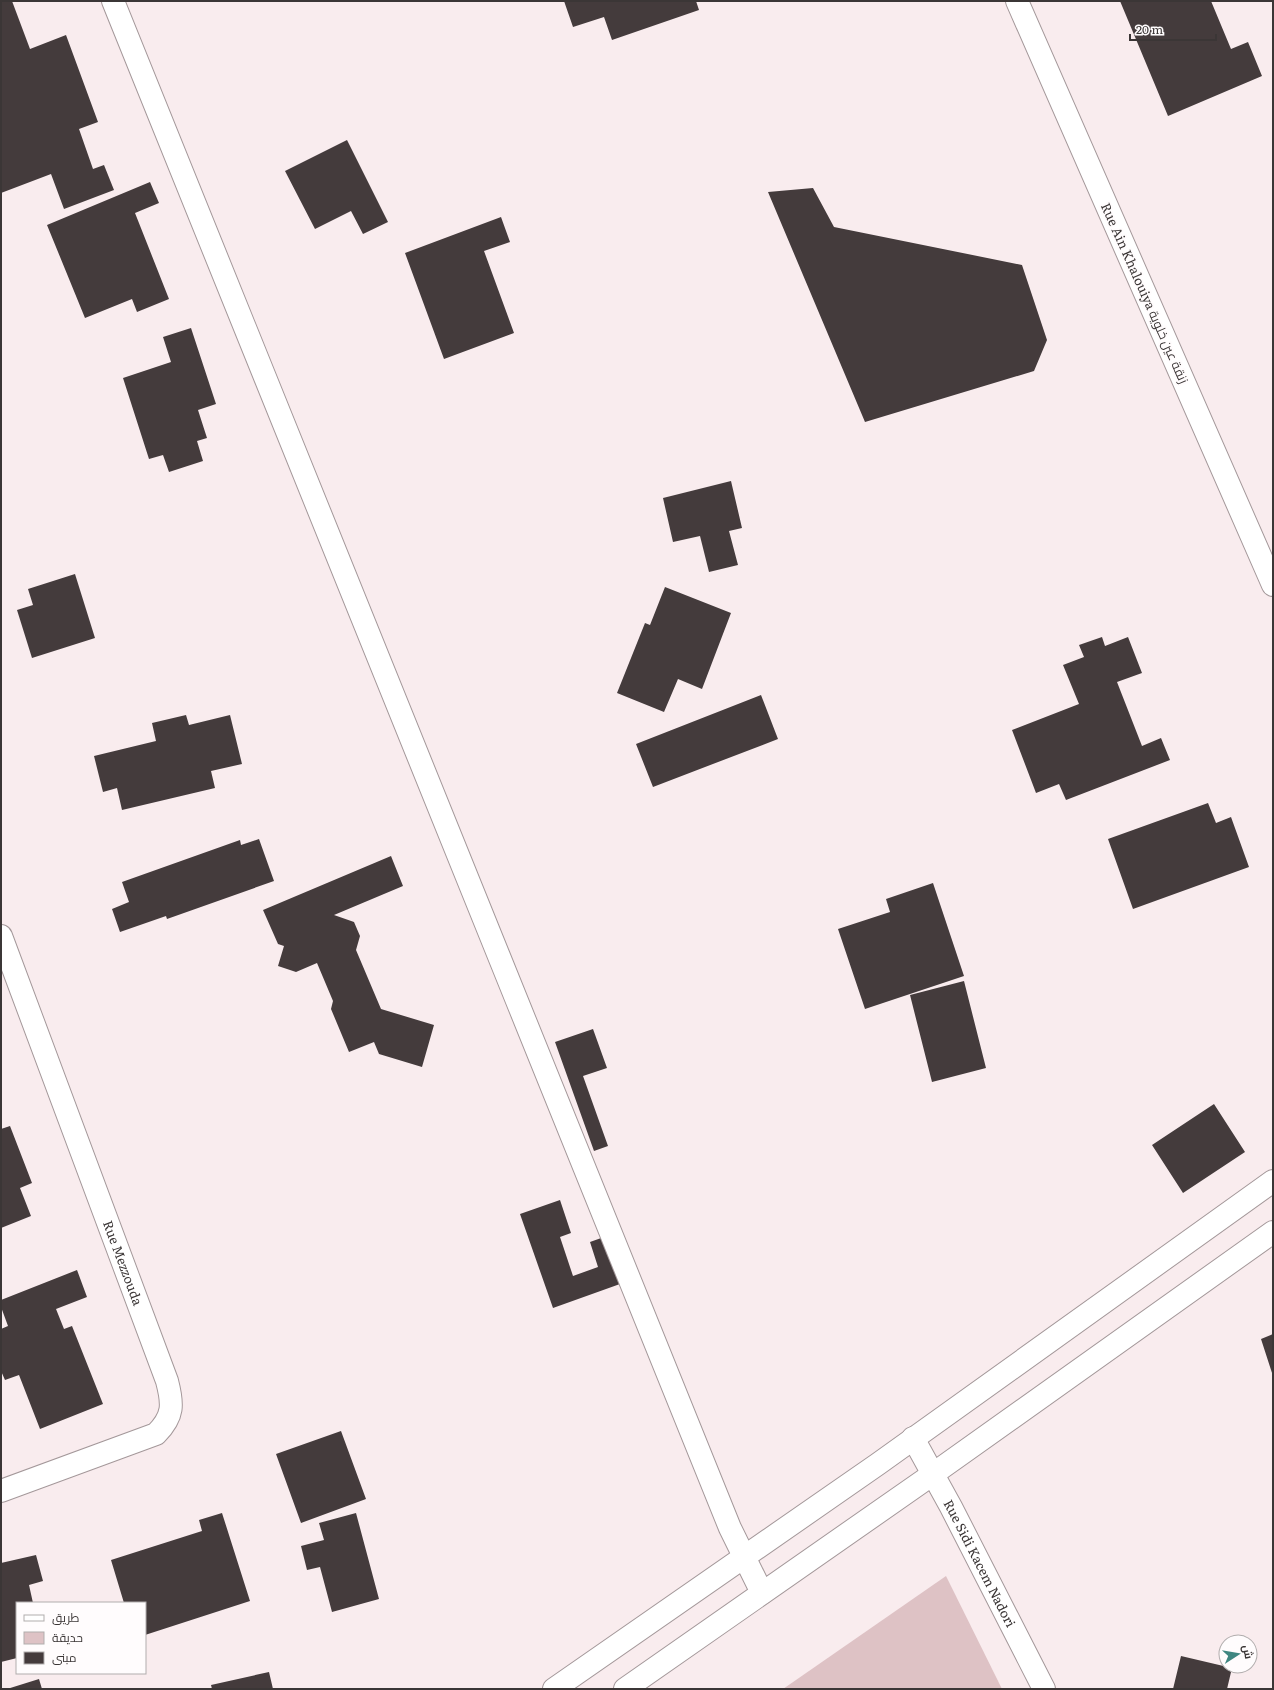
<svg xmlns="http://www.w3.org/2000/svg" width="1274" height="1690" font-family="Literata,Cairo,serif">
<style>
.green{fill:#dec2c5}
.building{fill:#443b3c}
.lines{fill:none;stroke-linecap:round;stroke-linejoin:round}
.minor-casing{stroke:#a4989a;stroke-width:24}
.minor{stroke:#fff;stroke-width:22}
.labels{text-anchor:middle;stroke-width:4;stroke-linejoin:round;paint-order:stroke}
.street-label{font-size:13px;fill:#3b3636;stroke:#fffcfd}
</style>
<rect width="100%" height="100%" fill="#f9ecee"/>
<path class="green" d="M946 1576 1002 1689H783Z"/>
<path class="building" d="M1 1H12L30 49 66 35 98 122 79 129 93 169 104 165 114 190 64 209 51 174 1 193Z
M564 1H696L699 10 612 40 604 17 573 27Z
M1120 1H1211L1231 49 1248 42 1262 76 1168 116Z
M347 140 388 222 363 234 351 211 315 229 285 171Z
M150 182 159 203 135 213 169 299 137 312 132 299 85 318 47 225Z
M813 188 834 227 1022 265 1047 340 1034 371 865 422 768 192Z
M501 217 510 242 484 251 514 333 444 359 405 253Z
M191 328 216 404 198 410 207 438 197 441 203 461 169 472 163 455 149 459 123 378 171 362 163 337Z
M731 481 742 528 729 531 738 565 709 572 700 536 673 542 663 498Z
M75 574 95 638 32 658 17 610 33 605 28 589Z
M665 587 731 613 702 689 678 679 664 712 617 693 645 623 650 625Z
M1102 637 1105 646 1128 637 1142 673 1117 682 1142 746 1161 738 1170 760 1066 800 1059 784 1036 793 1012 730 1079 704 1063 665 1084 657 1079 645Z
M761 695 778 739 653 787 636 744Z
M186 715 189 725 230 715 242 764 211 771 215 788 122 810 117 788 103 792 94 756 156 741 152 723Z
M1208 803 1216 823 1231 817 1249 867 1133 909 1108 839Z
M259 839 274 881 167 919 166 916 120 932 112 909 129 902 122 882 240 840 241 845Z
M391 856 403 886 334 915 354 922 360 936 356 950 381 1009 434 1025 422 1067 379 1054 374 1042 349 1052 331 1009 333 1001 317 963 296 972 278 966 284 946 278 944 263 910Z
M933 883 964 976 865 1009 838 929 890 912 886 899Z
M964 981 986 1068 932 1082 910 995Z
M593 1029 607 1068 583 1076 608 1146 594 1151 555 1042Z
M1214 1104 1245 1152 1183 1193 1152 1145Z
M10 1126 32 1183 20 1188 31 1216 1 1228V1129Z
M560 1200 571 1233 560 1237 573 1276 598 1267 590 1242 604 1237 620 1284 553 1308 520 1214Z
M77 1270 87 1297 56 1309 64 1329 72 1326 103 1404 40 1429 19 1375 5 1380 1 1371V1329L8 1326 1 1307V1300Z
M1273 1334V1376L1261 1339Z
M341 1431 366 1499 301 1523 276 1454Z
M222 1513 250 1601 145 1635V1603H124L111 1560 202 1531 199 1520Z
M356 1513 379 1599 332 1612 320 1567 307 1570 301 1546 324 1540 319 1523Z
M36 1555 43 1581 29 1585 33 1603H17V1658L1 1662V1563Z
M1181 1656 1232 1668 1227 1689H1173Z
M269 1672 273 1689H212L211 1685Z
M39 1679 42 1689H7Z"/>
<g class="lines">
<g class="minor-casing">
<g id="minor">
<path d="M113 1 730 1528 762 1593"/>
<path d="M1017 1 1273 585"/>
<path id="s1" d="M1 936 167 1381C173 1404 174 1416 156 1434L1 1491"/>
<path id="s2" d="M913 1438 951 1507 1044 1689"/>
<path d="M554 1689 878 1464 1273 1181"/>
<path d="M625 1689 933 1474 1273 1232"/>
</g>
</g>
<use href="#minor" class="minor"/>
</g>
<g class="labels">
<g class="street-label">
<text transform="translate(1145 293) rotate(66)" y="5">Rue Ain Khalouiya زنقة عين خلوية</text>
<text dy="5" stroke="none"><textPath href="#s1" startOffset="349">Rue Mezzouda</textPath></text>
<text dy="5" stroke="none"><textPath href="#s2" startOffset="142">Rue Sidi Kacem Nadori</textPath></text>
</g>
</g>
<rect width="1274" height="1690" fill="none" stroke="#3b3636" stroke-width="4"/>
<rect x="16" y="1602" width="130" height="72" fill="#fffcfd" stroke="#b1adad"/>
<rect x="24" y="1615" width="20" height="6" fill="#ffffff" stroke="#b1adad"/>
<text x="52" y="1622" font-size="12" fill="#3b3636">طريق</text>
<rect x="24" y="1632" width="20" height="12" fill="#dec2c5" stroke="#b1adad"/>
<text x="52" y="1642" font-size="12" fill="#3b3636">حديقة</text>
<rect x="24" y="1652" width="20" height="12" fill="#443b3c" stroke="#b1adad"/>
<text x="52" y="1662" font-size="12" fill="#3b3636">مبنى</text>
<g transform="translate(1238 1654) rotate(78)"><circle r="19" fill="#fffcfd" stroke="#b1adad"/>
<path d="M0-3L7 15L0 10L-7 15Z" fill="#3f8681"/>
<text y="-6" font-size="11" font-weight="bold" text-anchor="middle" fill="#3b3636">ش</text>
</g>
<path d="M1130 34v6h86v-6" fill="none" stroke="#3b3636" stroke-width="2"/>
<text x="1136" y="34" font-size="12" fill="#3b3636" stroke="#fffcfd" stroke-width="3" paint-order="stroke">20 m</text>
</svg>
